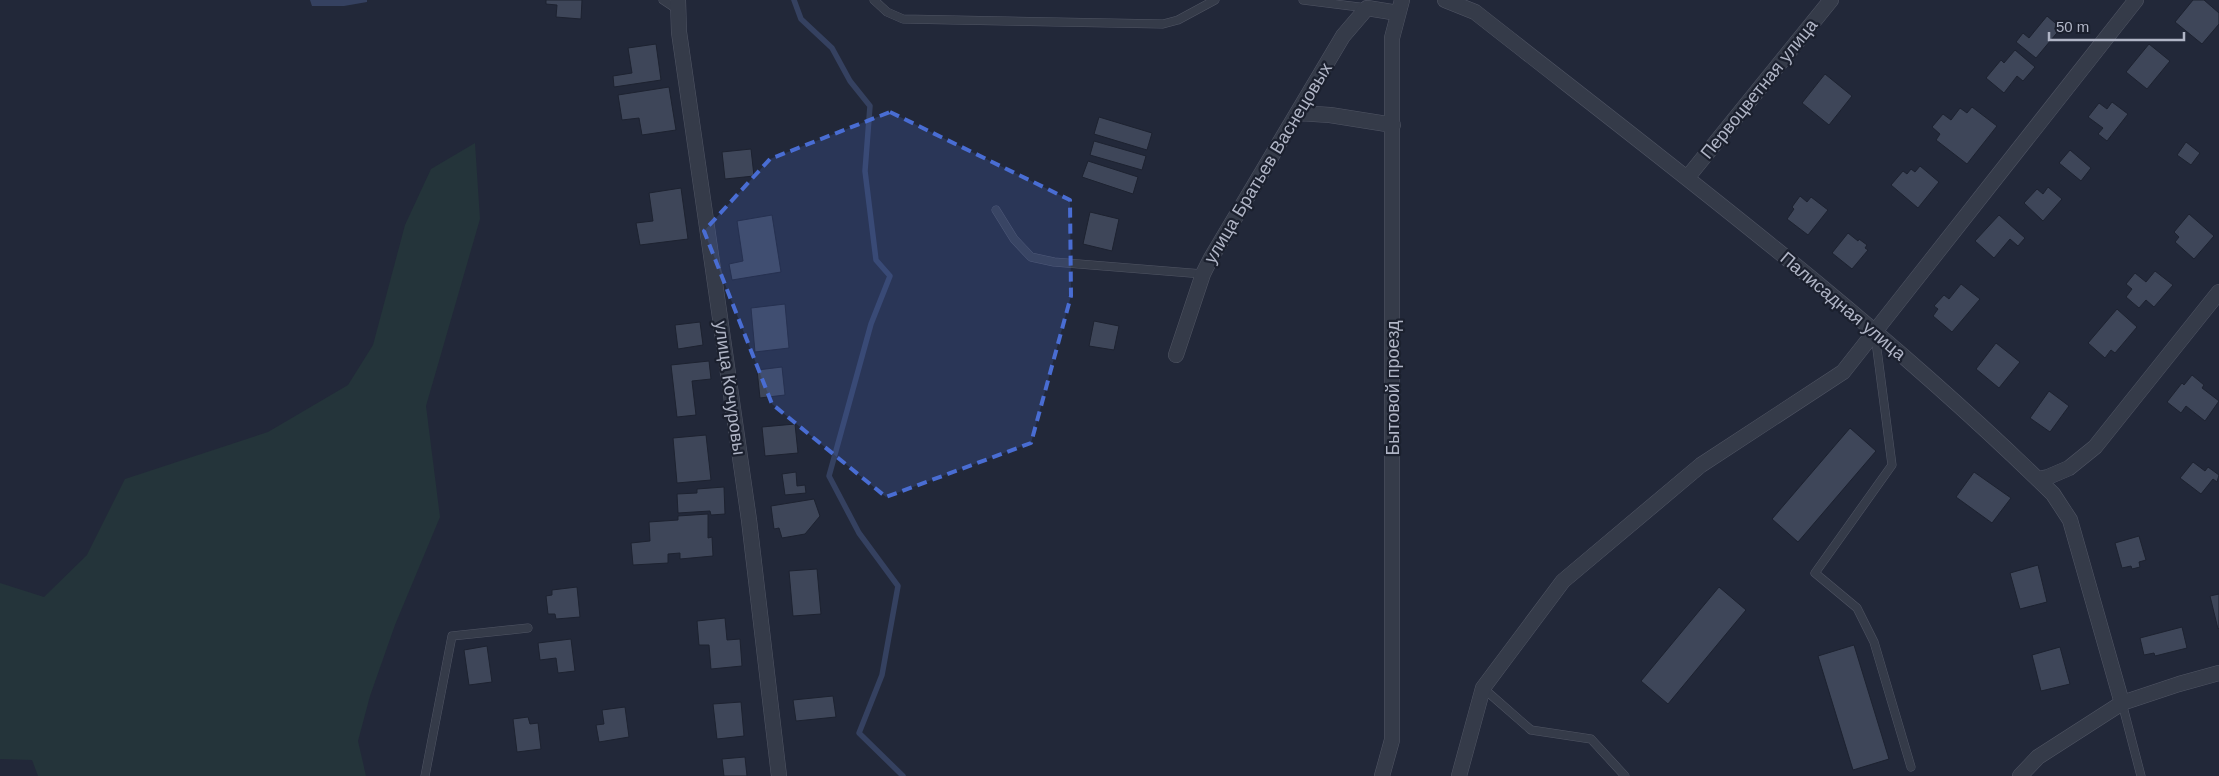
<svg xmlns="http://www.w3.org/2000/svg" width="2219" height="776" font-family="Helvetica,sans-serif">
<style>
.green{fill:#24343a}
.water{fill:#354160}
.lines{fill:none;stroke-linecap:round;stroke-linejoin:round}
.stream{stroke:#354160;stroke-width:5.5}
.building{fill:#3e4659;stroke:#1d2230}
.service-casing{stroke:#505564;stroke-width:9}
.minor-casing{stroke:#505564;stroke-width:16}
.service{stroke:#353b49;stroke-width:8}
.minor{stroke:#353b49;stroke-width:15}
.marked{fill:#496dd3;fill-opacity:0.2;stroke:#496dd3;stroke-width:4;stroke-dasharray:10 6;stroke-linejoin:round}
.labels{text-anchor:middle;stroke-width:4.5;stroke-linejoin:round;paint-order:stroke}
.street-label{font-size:18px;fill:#b0b5c6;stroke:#1b202e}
</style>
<rect width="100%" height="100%" fill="#222839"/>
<path class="green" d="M475 143 480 219 426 406 440 517 395 625 370 696 358 741 366 776H38L32 760 0 759V583L44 597 87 555 125 479 268 432 348 385 373 345 405 225 431 169Z"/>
<path class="water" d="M310 0H367V2L344 6H312Z"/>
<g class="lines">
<path class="stream" d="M794 0 801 19 832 48 850 81 870 106 865 171 876 260 890 276 871 324 829 476 859 533 898 586 882 675 859 733 903 776"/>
</g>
<path class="building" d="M546 0H582L581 19 556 17 557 5 546 4Z
M2193 0H2204L2219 13V24L2202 44 2175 22Z
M2047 16 2061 28 2036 58 2016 42 2023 33 2029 38Z
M656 44 661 80 614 87 613 76 632 73 628 48Z
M2149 44 2170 61 2147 89 2126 72Z
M2015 50 2035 67 2023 81 2017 76 2004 93 1986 78 2001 60 2004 63Z
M1825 74 1852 96 1829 125 1802 103Z
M669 87 676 130 642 135 639 118 622 120 618 95Z
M2112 102 2128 114 2107 141 2098 134 2103 128 2088 117 2099 103 2107 109Z
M1972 107 1997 126 1967 164 1936 140 1940 134 1932 127 1943 114 1951 120 1960 108 1967 113Z
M1099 117 1152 133 1147 150 1094 134Z
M1094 141 1146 156 1142 170 1090 155Z
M2186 142 2200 153 2191 165 2177 155Z
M751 149 754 176 725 179 722 152Z
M2070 150 2091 168 2081 181 2059 163Z
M1088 161 1138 177 1133 194 1082 177Z
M1920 166 1939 182 1918 208 1891 185 1903 171 1907 174 1911 169 1915 172Z
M2048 187 2062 199 2043 221 2024 203 2037 189 2043 194Z
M681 188 688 239 640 245 636 223 653 221 649 193Z
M1800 196 1807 202 1811 197 1828 210 1808 235 1787 219 1794 209 1792 207Z
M1090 212 1119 219 1112 251 1083 244Z
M2189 214 2214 236 2194 259 2175 242 2179 237 2174 232Z
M772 215 781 272 732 280 729 264 743 261 737 221Z
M1999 215 2025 238 2018 246 2010 239 1994 258 1975 241Z
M1848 233 1858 241 1859 239 1867 245 1865 248 1868 250 1852 269 1832 253Z
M2155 271 2173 285 2154 307 2146 300 2139 308 2126 297 2132 289 2126 284 2135 273 2146 282Z
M1961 284 1980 299 1952 332 1933 316 1938 309 1934 306 1944 295 1949 299Z
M785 304 789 348 755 352 751 308Z
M2117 309 2137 327 2115 353 2111 350 2105 358 2088 343Z
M1094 321 1119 326 1114 350 1089 346Z
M700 322 703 345 678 349 675 325Z
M1996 343 2020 362 1999 388 1976 369Z
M709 361 711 379 692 381 696 415 677 417 671 365Z
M782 367 785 395 760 398 757 370Z
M2192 375 2204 385 2202 388 2219 401 2205 421 2186 406 2181 413 2167 402 2182 383 2184 385Z
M2049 391 2069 406 2050 432 2030 418Z
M795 424 798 453 765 456 762 427Z
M1850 428 1876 451 1798 542 1772 519Z
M706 435 711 480 677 483 673 438Z
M2193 462 2205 471 2208 467 2219 475 2217 482 2213 479 2201 494 2180 478Z
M796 472 797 486 805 485 806 493 785 495 782 474Z
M1974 472 2011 498 1992 523 1956 497Z
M724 487 725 514 711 515 710 511 678 513 677 494 697 493V489Z
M814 499 820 516 805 534 782 538 779 528 774 529 771 506Z
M708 514V538L712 537 713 556 680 559V553L668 554V563L633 565 631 543 650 541 649 522 678 520V516Z
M2139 536 2146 560 2139 562 2140 567 2132 569 2131 566 2122 568 2115 543Z
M2038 565 2047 602 2020 609 2010 573Z
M817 569 821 614 793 616 789 571Z
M577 587 580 617 556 619 555 614H548L546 596 552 595V590Z
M1719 587 1746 610 1668 704 1641 681Z
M2219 594V628L2218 629 2210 596Z
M725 618 727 640 740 639 742 666 711 669 709 645H699L697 621Z
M2182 627 2187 648 2155 656 2154 653 2144 655 2140 638Z
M571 639 575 671 558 673 556 658 540 660 538 643Z
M1854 645 1889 759 1853 770 1818 656Z
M487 646 492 682 469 685 464 650Z
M2060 647 2070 684 2041 691 2032 655Z
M833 696 836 717 796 721 793 700Z
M741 702 744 736 717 739 713 704Z
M625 707 629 737 599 742 596 725 604 724 602 710Z
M528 717 530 724 538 723 541 749 517 752 513 719Z
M745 757 747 776H724L722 759Z"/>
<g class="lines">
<g class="service-casing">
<path id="service" d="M663 0 678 10
M874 0 887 12 903 19 1163 24 1178 20 1215 0
M1303 0 1367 8
M996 210 1014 239 1031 257 1054 262 1203 274
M1875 334 1892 465 1815 573 1857 608 1874 642 1911 767
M1483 688 1531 730 1591 739 1625 776
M2122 703 2141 776
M425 776 452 636 528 628"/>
</g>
<g class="minor-casing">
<path id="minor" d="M678 0 679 32 749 520 779 776
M1445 0 1475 12C1672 167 1874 318 2053 494L2070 520 2122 703
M1298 113 1330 115 1393 125
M1687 178 1831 0
M1176 355 1203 274 1211 258 1343 36 1367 8 1398 13
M2038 479 2048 477 2069 468 2095 447 2219 292
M1382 776 1392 740V38L1402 0
M1459 776 1483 688 1563 581 1701 465 1843 372 2136 0
M2020 776 2038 757 2122 703 2179 684 2219 673"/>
</g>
<use href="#service" class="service"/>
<use href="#minor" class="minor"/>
</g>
<path class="marked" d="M890 112 1070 200 1071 296 1031 443 886 497 772 404 704 231 770 159Z"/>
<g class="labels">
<g class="street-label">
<text transform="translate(1759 89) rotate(-51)" y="6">Первоцветная улица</text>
<text transform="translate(1268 163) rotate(-59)" y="6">улица Братьев Васнецовых</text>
<text transform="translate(1843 306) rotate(40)" y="6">Палисадная улица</text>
<text transform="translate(730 388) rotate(82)" y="6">улица Кочуровы</text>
<text transform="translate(1393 388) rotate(-90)" y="6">Бытовой проезд</text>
</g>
</g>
<path d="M2049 32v8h135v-8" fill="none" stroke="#b0b5c6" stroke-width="2.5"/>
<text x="2056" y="32" font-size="15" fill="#b0b5c6" stroke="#1b202e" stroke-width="4" paint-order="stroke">50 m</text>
</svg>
